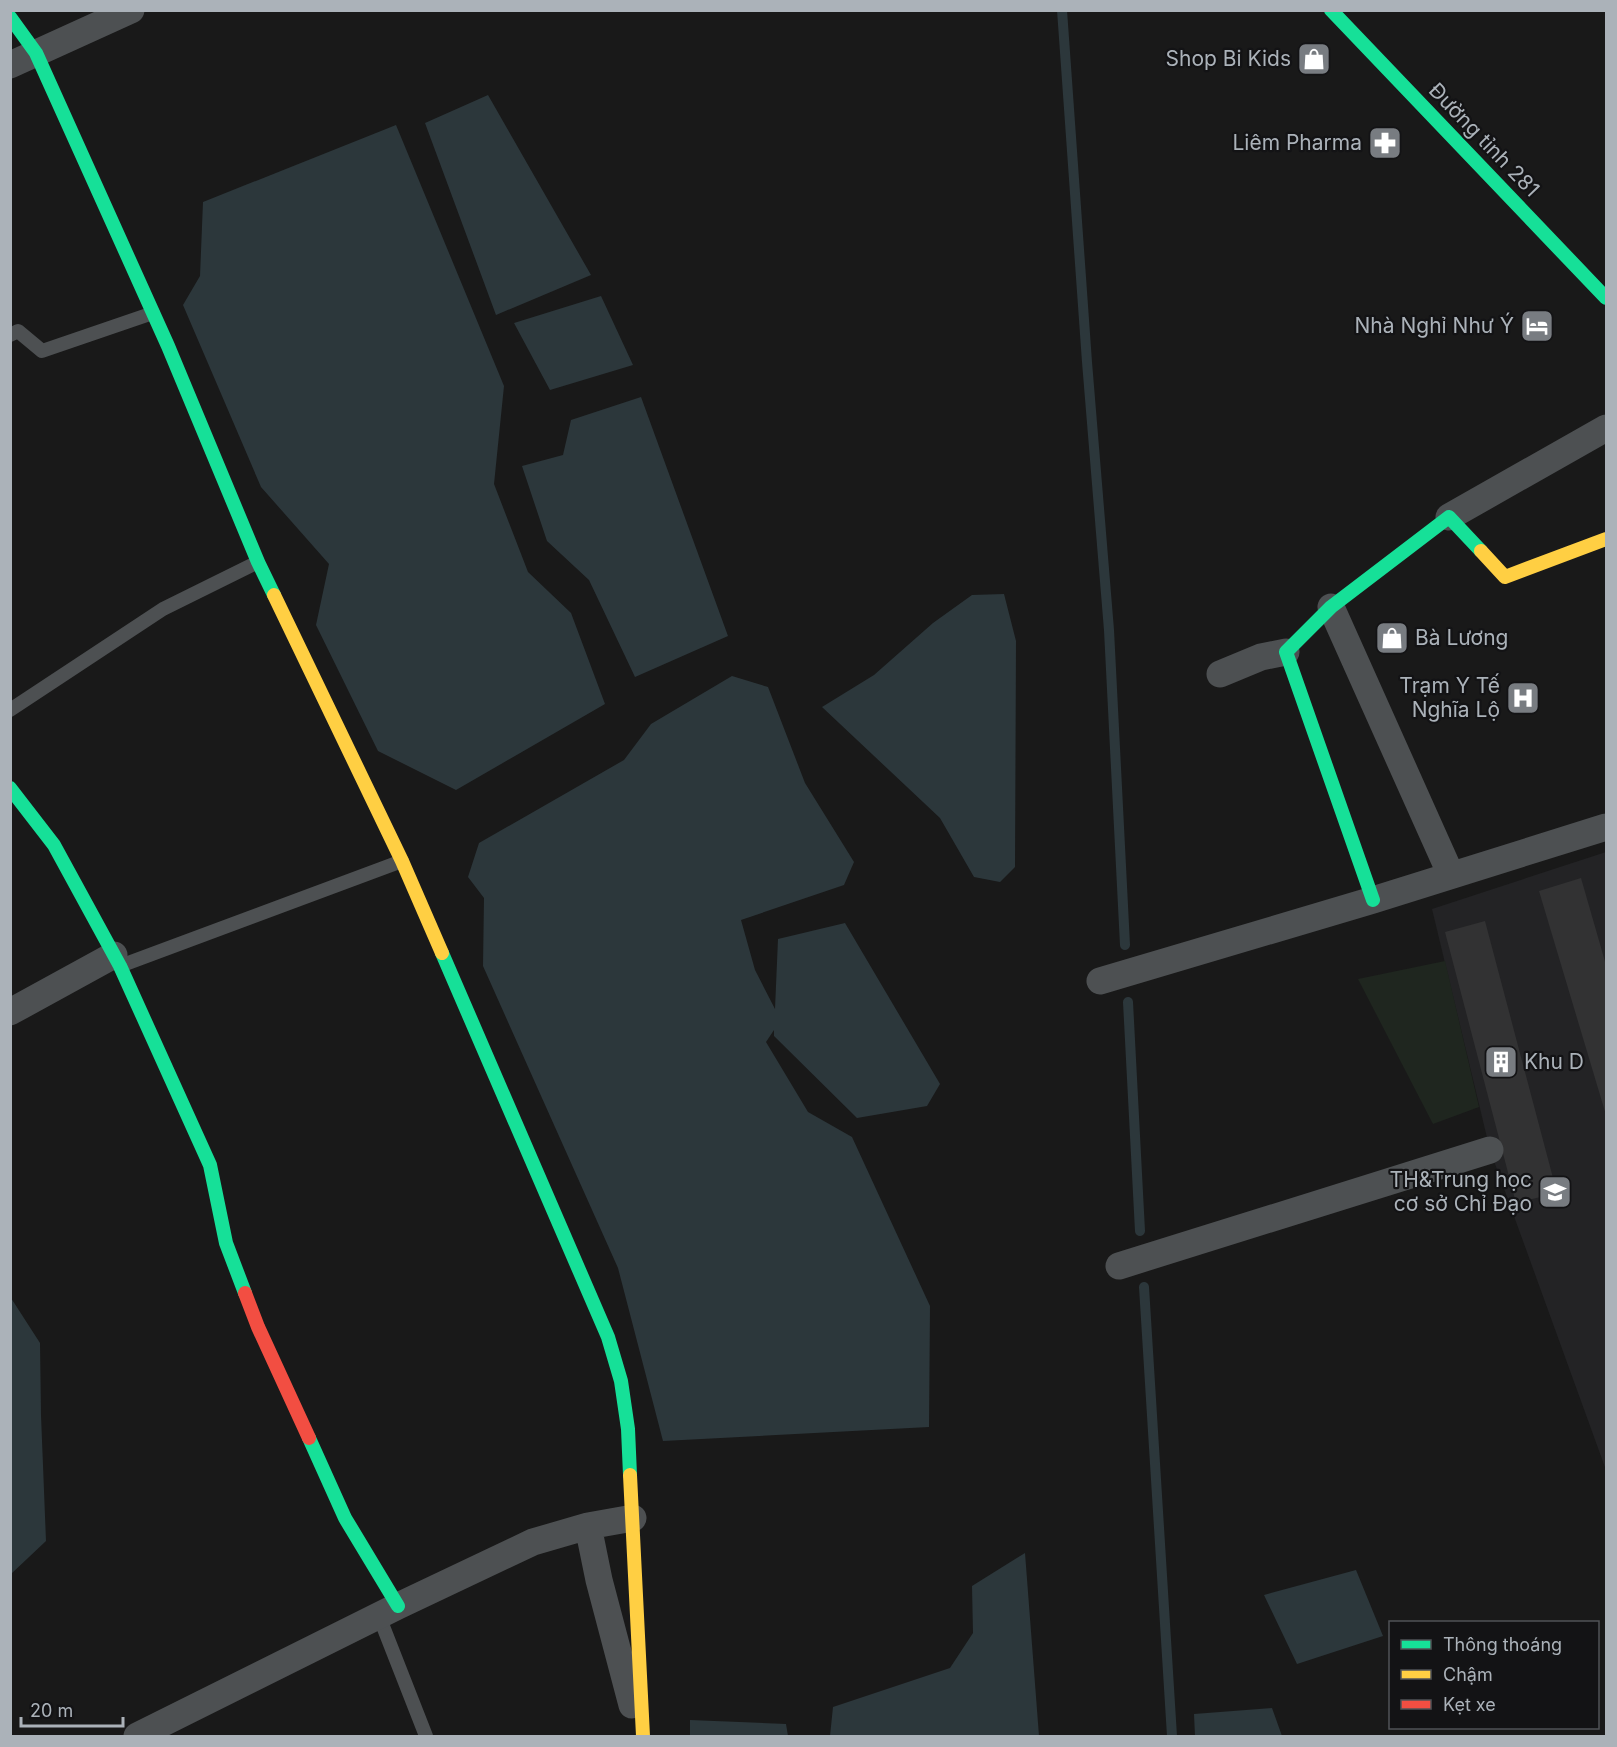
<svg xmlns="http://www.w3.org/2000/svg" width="1617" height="1747" font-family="Inter,sans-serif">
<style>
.built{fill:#232325}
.green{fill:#1f261f}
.water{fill:#2c373b}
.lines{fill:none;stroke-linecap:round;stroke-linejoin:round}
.stream{stroke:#2c373b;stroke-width:10}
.building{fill:#323233}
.lane{stroke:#4d5052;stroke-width:14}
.street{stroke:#4d5052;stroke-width:27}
.fast{stroke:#16e098;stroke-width:14}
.slow{stroke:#ffcf43;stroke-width:14}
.jam{stroke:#f24e42;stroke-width:14}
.labels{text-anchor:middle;stroke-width:4.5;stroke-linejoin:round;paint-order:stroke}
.poi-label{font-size:21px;fill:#abb2b9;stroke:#131315;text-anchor:end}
.street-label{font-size:21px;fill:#abb2b9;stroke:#131315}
</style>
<rect width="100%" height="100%" fill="#191919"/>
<path class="built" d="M1606 852V1470L1490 1150 1432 909Z"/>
<path class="green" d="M1445 961 1479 1107 1433 1124 1358 979Z"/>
<path class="water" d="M488 95 591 275 496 315 425 123Z
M396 125 504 386 494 484 528 572 571 613 605 704 456 790 378 751 316 625 329 564 261 487 183 305 200 276 203 202Z
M601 296 633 365 550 390 514 323Z
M641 397 728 636 635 677 589 580 547 541 522 466 563 455 571 420Z
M1004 594 1016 641 1015 867 1000 882 974 877 940 818 822 707 874 675 933 623 972 595Z
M732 676 768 687 805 783 854 862 844 885 741 920 755 970 775 1009 778 939 845 923 940 1084 927 1106 857 1118 774 1036V1030L766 1042 808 1112 852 1137 930 1306 929 1427 663 1441 618 1268 483 966 484 898 468 877 479 843 624 760 651 724Z
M11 1298 40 1343 41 1415 46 1541 11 1574Z
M1025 1553 1039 1736H830L833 1707 950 1668 973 1633 972 1586Z
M1356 1570 1383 1636 1297 1664 1264 1595Z
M1272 1708 1282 1736H1195L1194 1714Z
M690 1720 786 1724 788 1736H690Z"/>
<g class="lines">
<path class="stream" d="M1062 10 1087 362 1109 630 1125 945
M1128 1002 1140 1231
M1144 1287 1172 1736"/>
</g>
<path class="building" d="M1581 878 1606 965V1115L1539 891Z
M1485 921 1557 1193 1516 1203 1445 932Z"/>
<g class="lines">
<path class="lane" d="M10 335 18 331 42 351 153 313
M10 710 163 609 258 562
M120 966 402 861
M379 1616 426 1736"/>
<path class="street" d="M10 65 131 10
M1449 517 1606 428
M1331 607 1451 875
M1220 674 1261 657 1286 652
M1100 981 1373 900 1606 827
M10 1012 114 955
M1119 1266 1490 1150
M588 1526 633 1518
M137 1736 398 1606 533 1542 588 1526 599 1580 632 1705"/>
<path class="fast" d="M1331 10 1606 298
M10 17 36 53 168 346 258 562 274 595
M10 788 54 845 120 966 210 1165 226 1243 245 1293
M1373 900 1286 652 1331 607 1449 517 1481 551
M442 953 608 1337 621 1381 628 1429 630 1475
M309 1438 345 1518 398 1606"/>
<path class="slow" d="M1481 551 1505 577 1606 539
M274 595 402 861 442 953
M630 1475 643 1736"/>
<path class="jam" d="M245 1293 258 1327 309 1438"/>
</g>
<defs>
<g id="shop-square" transform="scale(1.725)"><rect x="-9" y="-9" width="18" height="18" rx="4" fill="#787c81" stroke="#131315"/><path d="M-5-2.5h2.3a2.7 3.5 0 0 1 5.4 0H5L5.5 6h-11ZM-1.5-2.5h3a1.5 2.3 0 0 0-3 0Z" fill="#fff"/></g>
<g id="pharmacy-square" transform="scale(1.725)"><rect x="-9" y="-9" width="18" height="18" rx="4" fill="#787c81" stroke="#131315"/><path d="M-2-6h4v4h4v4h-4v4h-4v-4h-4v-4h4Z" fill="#fff"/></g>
<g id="hotel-square" transform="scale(1.725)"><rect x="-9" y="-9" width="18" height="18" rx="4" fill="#787c81" stroke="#131315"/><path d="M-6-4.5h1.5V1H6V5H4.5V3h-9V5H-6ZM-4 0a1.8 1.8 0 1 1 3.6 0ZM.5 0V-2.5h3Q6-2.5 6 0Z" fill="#fff"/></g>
<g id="hospital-square" transform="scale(1.725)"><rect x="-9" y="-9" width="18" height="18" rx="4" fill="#787c81" stroke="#131315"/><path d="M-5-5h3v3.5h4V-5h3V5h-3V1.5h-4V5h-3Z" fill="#fff"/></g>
<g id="building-square" transform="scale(1.725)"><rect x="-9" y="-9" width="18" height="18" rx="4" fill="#787c81" stroke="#131315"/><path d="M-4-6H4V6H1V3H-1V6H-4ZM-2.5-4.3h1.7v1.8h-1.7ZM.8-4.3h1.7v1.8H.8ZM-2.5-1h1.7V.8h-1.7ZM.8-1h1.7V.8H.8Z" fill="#fff"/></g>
<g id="school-square" transform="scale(1.725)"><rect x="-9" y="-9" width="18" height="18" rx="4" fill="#787c81" stroke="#131315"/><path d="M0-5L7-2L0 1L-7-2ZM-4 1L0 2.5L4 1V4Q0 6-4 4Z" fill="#fff"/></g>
</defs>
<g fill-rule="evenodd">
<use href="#shop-square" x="1314" y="59"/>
<use href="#pharmacy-square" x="1385" y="143"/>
<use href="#hotel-square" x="1537" y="326"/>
<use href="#shop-square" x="1392" y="638"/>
<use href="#hospital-square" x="1523" y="698"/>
<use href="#building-square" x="1501" y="1062"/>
<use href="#school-square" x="1555" y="1192"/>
</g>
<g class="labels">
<g class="poi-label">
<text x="1291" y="66">Shop Bi Kids</text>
<text x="1362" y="150">Liêm Pharma</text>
<text x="1514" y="333">Nhà Nghỉ Như Ý</text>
<text x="1415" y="645" text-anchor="start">Bà Lương</text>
<text x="1500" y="693">Trạm Y Tế<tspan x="1500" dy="24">Nghĩa Lộ</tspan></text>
<text x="1524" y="1069" text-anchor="start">Khu D</text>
<text x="1532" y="1187">TH&amp;Trung học<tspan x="1532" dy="24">cơ sở Chỉ Đạo</tspan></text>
</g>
<g class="street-label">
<text transform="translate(1484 140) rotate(46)" y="7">Đường tỉnh 281</text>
</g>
</g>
<rect width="1617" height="1747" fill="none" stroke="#abb2b9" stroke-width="24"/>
<rect x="1389" y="1621" width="210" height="108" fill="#131315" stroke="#505357" stroke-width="1.5"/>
<rect x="1401" y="1640" width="30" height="9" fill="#16e098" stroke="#505357" stroke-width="1.5"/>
<text x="1443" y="1651" font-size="18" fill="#abb2b9">Thông thoáng</text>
<rect x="1401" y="1670" width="30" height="9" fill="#ffcf43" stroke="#505357" stroke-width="1.5"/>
<text x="1443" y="1681" font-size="18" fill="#abb2b9">Chậm</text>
<rect x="1401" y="1700" width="30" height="9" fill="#f24e42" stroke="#505357" stroke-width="1.5"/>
<text x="1443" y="1711" font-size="18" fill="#abb2b9">Kẹt xe</text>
<path d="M21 1717v9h102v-9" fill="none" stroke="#abb2b9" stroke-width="3"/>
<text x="30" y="1717" font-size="18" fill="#abb2b9" stroke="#131315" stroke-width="4.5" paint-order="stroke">20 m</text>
</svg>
